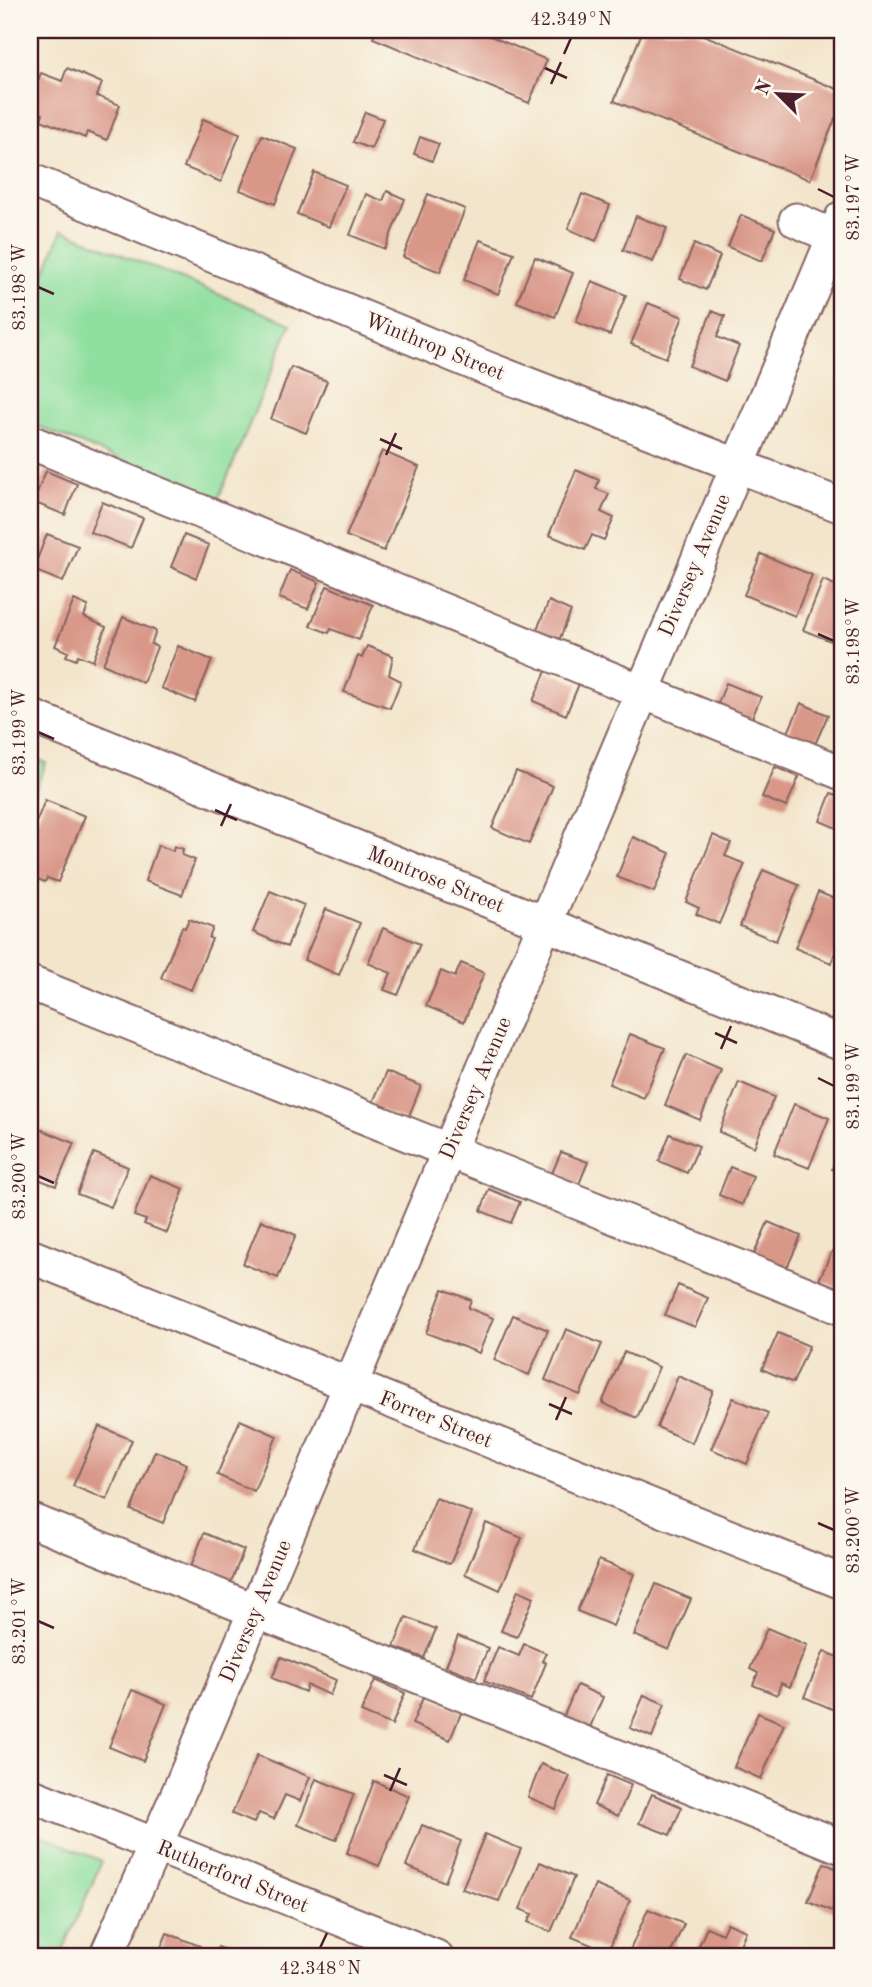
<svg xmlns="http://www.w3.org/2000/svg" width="872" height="1987" font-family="'Old Standard TT',serif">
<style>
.green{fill:#8fdf9f;stroke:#6c7f65;stroke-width:2}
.building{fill:#d99788}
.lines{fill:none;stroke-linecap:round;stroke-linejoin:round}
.minor-casing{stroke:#856463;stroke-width:37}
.minor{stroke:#fff;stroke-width:33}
.ticks{fill:none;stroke:#4a1f2b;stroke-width:2.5}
.labels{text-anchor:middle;stroke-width:5;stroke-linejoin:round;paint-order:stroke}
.street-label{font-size:21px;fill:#4a1f2b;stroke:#fbf7ec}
.neatline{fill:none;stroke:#4a1f2b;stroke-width:2.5}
.ticks-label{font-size:18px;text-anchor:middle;fill:#4a1f2b}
</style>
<rect width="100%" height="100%" fill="#fbf7ec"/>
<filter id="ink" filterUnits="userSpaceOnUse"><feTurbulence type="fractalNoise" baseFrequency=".0143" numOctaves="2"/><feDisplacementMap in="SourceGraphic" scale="14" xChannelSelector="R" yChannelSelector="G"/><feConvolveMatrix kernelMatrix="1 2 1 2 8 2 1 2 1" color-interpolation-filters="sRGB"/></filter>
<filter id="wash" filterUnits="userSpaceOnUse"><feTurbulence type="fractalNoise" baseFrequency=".00686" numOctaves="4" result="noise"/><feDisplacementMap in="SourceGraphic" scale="28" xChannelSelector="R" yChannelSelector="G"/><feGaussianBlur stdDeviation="1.57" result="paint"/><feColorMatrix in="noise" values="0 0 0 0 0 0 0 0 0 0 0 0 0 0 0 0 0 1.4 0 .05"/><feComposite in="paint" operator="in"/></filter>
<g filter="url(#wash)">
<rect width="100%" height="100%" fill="#f3e5cb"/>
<path class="green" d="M62 230 291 324 218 500 30 423V309Z
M30 756 46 763 30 804Z
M30 1831 102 1861 60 1957H30Z"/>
<g id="blocks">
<path class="building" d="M376 30H476L547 60 529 103 373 38Z
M643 30H691L842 91V102L810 180 614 101Z
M67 68 102 83 97 96 120 105 107 140 87 132 85 138 41 120 43 114 30 109V100L41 73 62 81Z
M365 112 383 119 371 149 353 142Z
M203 119 240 134 221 182 184 167Z
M262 135 297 149 275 204 240 190Z
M420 137 439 144 432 161 414 154Z
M314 172 346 185 329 227 297 214Z
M387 191 405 199 385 249 350 235 366 194 383 201Z
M428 194 465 209 440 272 403 257Z
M582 194 610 205 596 241 568 229Z
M741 215 775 229 762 261 728 247Z
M636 216 667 228 653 262 623 250Z
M480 240 514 253 498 294 464 280Z
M694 244 720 256 706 290 680 279Z
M535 257 573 273 555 317 517 302Z
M592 281 626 295 610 335 576 322Z
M648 303 683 317 666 358 631 344Z
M712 311 725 316 717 337 739 346 725 381 689 366Z
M291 367 327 381 306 433 271 419Z
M382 451 419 467 384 551 346 536Z
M576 470 599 480 596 489 609 494 601 512 614 518 604 540 592 535 585 550 549 535Z
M46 471 77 484 65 515 33 502Z
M102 502 143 518 131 548 90 532Z
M47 534 78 546 63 582 33 570Z
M184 535 209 545 196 578 171 567Z
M761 554 812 575 795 616 744 595Z
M290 570 319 582 308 609 279 598Z
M823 580 842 588V634L838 644 803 630Z
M327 586 373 605 359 640 331 629 329 633 310 626Z
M74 600 88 606 84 617 106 627 93 661 78 655 76 660 66 656 68 652 55 646Z
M549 601 571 611 558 643 535 634Z
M123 617 156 631 151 644 157 647 143 683 103 664Z
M178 646 212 660 195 702 161 688Z
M367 646 393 656 389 675 401 681 390 708 344 692 358 656 362 658Z
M546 671 579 684 566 715 533 701Z
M726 683 761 697 751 720 717 706Z
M801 703 828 715 813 749 786 737Z
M775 767 799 777 786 807 762 797Z
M516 771 553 786 529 844 492 828Z
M831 793 842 797 841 830 820 821Z
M45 800 85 816 58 882 47 878 45 882 30 876V838Z
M713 835 731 843 725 856 745 864 719 924 696 914 699 908 686 902Z
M633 837 670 853 654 892 617 877Z
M158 845 173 851 174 846 183 849 182 855 195 860 182 895 145 881Z
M763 870 799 885 776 941 740 926Z
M270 891 304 905 287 947 253 932Z
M818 892 842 902V935L831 963 795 948Z
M326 909 360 923 339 975 304 960Z
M189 919 213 928 209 938 212 939 191 990 161 978 182 927 185 928Z
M383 928 420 944 398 995 384 990 391 973 368 963Z
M461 963 484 973 464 1022 426 1006 441 971 455 977Z
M630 1034 665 1048 644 1098 609 1084Z
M686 1055 721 1070 700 1120 665 1105Z
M386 1072 421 1086 407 1121 371 1107Z
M739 1082 774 1097 754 1147 719 1132Z
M794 1104 829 1118 809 1168 774 1154Z
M40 1129 74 1143 56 1186 30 1176V1154Z
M670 1134 699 1146 687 1173 659 1161Z
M842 1145V1173L832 1169Z
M561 1152 588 1162 577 1189 550 1178Z
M94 1153 128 1167 111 1207 77 1194Z
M730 1167 753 1176 742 1205 719 1195Z
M150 1175 184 1189 167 1233 144 1224 146 1220 134 1216Z
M489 1189 520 1202 511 1223 481 1211Z
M261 1220 296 1235 278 1278 243 1264Z
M768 1222 801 1236 787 1268 754 1254Z
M832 1251 842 1256V1290L819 1280Z
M678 1285 708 1298 695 1327 665 1315Z
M443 1289 471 1300 468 1308 493 1318 479 1353 426 1333Z
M513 1315 548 1330 529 1375 494 1360Z
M566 1329 602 1344 580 1395 545 1380Z
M778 1333 809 1346 793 1383 762 1369Z
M624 1352 659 1367 637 1418 602 1403Z
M678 1376 713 1391 692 1443 657 1427Z
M733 1398 768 1413 747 1464 711 1449Z
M240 1420 277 1436 254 1491 217 1475Z
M99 1426 132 1440 107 1500 73 1486Z
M155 1451 187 1464 163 1523 131 1510Z
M436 1498 472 1513 450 1564 415 1549Z
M486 1523 522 1538 500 1590 465 1574Z
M204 1533 244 1550 229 1587 189 1571Z
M599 1560 634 1574 613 1626 577 1611Z
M656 1584 691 1599 669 1650 634 1635Z
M518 1590 534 1597 517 1637 501 1631Z
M406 1617 436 1629 424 1658 394 1647Z
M767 1628 807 1645 790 1687 781 1683 777 1695 753 1685 758 1673 750 1669Z
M458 1636 488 1648 476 1678 446 1666Z
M524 1644 546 1653 542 1661 546 1663 531 1700 484 1681 498 1647 519 1656Z
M824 1651 842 1659V1705L839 1712 804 1697Z
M281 1657 336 1680 330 1695 307 1685 305 1692 272 1678Z
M375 1680 405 1693 392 1725 361 1712Z
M577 1685 603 1697 588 1732 562 1720Z
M132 1690 166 1704 143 1761 109 1747Z
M424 1695 462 1711 450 1740 412 1724Z
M644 1695 665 1704 652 1737 630 1728Z
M758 1713 784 1724 761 1779 734 1767Z
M257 1755 310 1777 300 1801 285 1795 274 1819 259 1813 254 1823 232 1814Z
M541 1764 570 1776 556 1809 528 1797Z
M607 1775 631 1785 618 1816 594 1805Z
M316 1779 354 1794 336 1840 298 1825Z
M374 1781 409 1796 379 1866 347 1853Z
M652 1794 682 1807 670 1835 639 1823Z
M422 1825 461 1841 445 1882 406 1866Z
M485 1834 521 1849 499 1901 462 1889Z
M540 1862 574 1877 551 1932 528 1922 532 1914 520 1909Z
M824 1863 842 1871V1901L837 1913 808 1901Z
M595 1885 630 1900 608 1952 572 1937Z
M648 1909 684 1924 669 1957H627Z
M727 1923 746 1931 735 1957H694L707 1927 722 1934Z
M167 1933 200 1946 196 1957H157Z
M218 1947 242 1957H214Z
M761 1950 779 1957H758Z"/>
</g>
</g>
<g filter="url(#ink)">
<use href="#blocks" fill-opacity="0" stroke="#856463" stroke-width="2"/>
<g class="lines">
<g class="minor-casing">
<path id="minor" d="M30 180 488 369 842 506
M796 220 842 240
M30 442 842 773
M30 716 842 1043
M30 983 842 1308
M30 1256 842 1582
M30 1520 842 1847
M30 1795 436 1957
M106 1957 181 1787 842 218"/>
</g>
<use href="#minor" class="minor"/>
</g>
</g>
<path class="ticks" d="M564 54 571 38M545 68 567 78M551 84 561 62M818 189 834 197M38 287 54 294M380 439 402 449M386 455 396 433M818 634 834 641M38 732 54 739M215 810 237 820M221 826 231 804M715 1033 737 1043M721 1049 731 1026M818 1078 834 1086M38 1176 54 1183M549 1404 572 1414M556 1420 566 1397M818 1523 834 1530M38 1621 54 1628M384 1775 407 1785M390 1791 400 1768M320 1948 327 1933"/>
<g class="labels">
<g class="street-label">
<text transform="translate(435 346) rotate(22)" y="7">Winthrop Street</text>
<text transform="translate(694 565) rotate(-67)" y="7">Diversey Avenue</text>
<text transform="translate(436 879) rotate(22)" y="7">Montrose Street</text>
<text transform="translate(475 1088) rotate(-67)" y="7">Diversey Avenue</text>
<text transform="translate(436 1419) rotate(22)" y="7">Forrer Street</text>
<text transform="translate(255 1611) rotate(-67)" y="7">Diversey Avenue</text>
<text transform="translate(233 1876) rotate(22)" y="7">Rutherford Street</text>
</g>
</g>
<rect width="872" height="1987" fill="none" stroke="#fbf7ec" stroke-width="77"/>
<g transform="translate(778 94) rotate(294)" stroke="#fbf7ec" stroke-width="5" paint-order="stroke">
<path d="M0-5L12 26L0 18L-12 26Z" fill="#4a1f2b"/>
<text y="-10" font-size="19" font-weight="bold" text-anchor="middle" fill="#4a1f2b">N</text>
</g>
<rect x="38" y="38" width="796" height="1910" class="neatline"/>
<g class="ticks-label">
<text x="571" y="25">42.349°N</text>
<text transform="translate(853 197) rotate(-90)" y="6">83.197°W</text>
<text transform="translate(19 287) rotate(-90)" y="6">83.198°W</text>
<text transform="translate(853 641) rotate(-90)" y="6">83.198°W</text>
<text transform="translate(19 732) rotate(-90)" y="6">83.199°W</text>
<text transform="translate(853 1086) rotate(-90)" y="6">83.199°W</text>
<text transform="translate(19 1176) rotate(-90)" y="6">83.200°W</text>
<text transform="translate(853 1530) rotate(-90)" y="6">83.200°W</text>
<text transform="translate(19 1621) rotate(-90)" y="6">83.201°W</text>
<text x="320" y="1974">42.348°N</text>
</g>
</svg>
